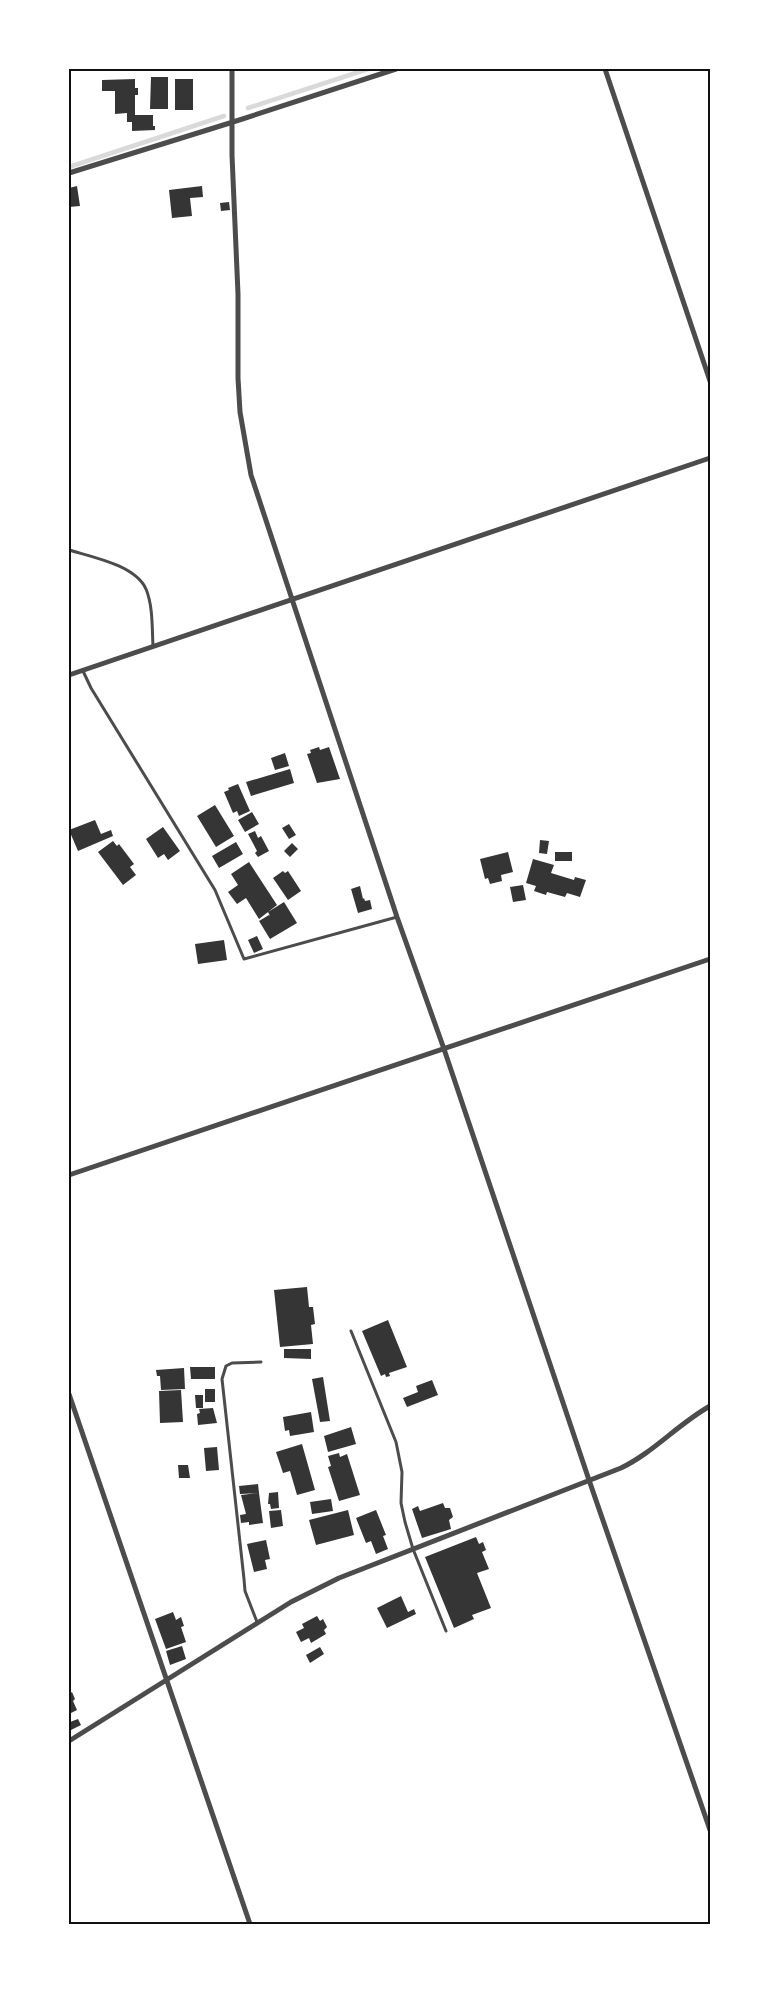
<svg xmlns="http://www.w3.org/2000/svg" width="779" height="1993" font-family="'Work Sans',sans-serif">
<style>
.lines{fill:none;stroke-linecap:round;stroke-linejoin:round}
.stream{stroke:#d9d9d9;stroke-width:4.5}
.building{fill:#353535}
.service{stroke:#4c4c4c;stroke-width:3}
.minor{stroke:#4c4c4c;stroke-width:5}
.neatline{fill:none;stroke:#111;stroke-width:2}
</style>
<rect width="100%" height="100%" fill="#fff"/>
<g class="lines">
<path class="stream" d="M248 108 368 69
M69 167 224 116"/>
</g>
<path class="building" d="M151 77H168V109H150Z
M135 79V88H138V95H135V115H153V126H155V130L132 131V122H127V113L115 114V91H102V80Z
M175 79H193V110H175Z
M77 186 80 206 69 207V188Z
M202 186 203 197 190 198 192 216 172 218 169 190Z
M229 202 230 210 221 211 220 203Z
M319 747 320 750 329 747 340 779 317 783 307 754 311 753 310 750Z
M285 753 289 766 275 770 271 758Z
M290 769 294 783 251 796 246 782Z
M238 784 250 811 239 816 237 811 233 813 224 792 229 790 228 788Z
M215 805 234 836 216 847 197 816Z
M252 812 259 824 245 832 238 820Z
M95 820 101 834 111 830 113 836 78 851 69 830Z
M289 824 296 835 289 839 282 828Z
M163 827 180 851 168 860 164 854 158 858 146 839Z
M255 831 258 838 261 836 269 851 258 857 255 853 257 851 248 834Z
M540 840 549 841 547 854 539 853Z
M113 841 117 846 119 844 134 864 130 867 136 875 123 885 98 852Z
M236 842 243 854 219 868 212 856Z
M292 843 298 849 290 857 284 851Z
M508 852 513 872 501 875 502 881 490 884 488 878 485 879 480 859Z
M555 852H572V861H555Z
M533 859 554 865 551 873 574 880 575 877 586 880 580 897 567 893 565 897 547 892 546 895 534 891 536 886 526 883Z
M249 862 277 905 259 919 246 898 237 904 228 892 238 885 231 874Z
M283 871 285 873 288 871 301 891 288 900 273 878Z
M523 885 526 900 513 902 510 887Z
M360 886 363 899 364 898 365 901 370 900 372 909 358 913 351 889Z
M284 902 297 923 270 939 259 921 269 915 270 916 268 912Z
M257 936 263 949 254 953 248 940Z
M224 940 227 960 198 964 195 944Z
M307 1287 309 1307H313L315 1324 311 1325 313 1344 280 1347 274 1290Z
M388 1320 407 1367 389 1373 390 1376 386 1377 385 1374 381 1376 362 1331Z
M284 1349H311V1359L284 1358Z
M190 1367H215V1379H191Z
M184 1368 185 1389 161 1390 160 1376H157L156 1370Z
M323 1377 330 1421 320 1422 312 1379Z
M432 1380 438 1395 407 1407 403 1398 418 1392 416 1386Z
M205 1389H215V1402H205Z
M181 1390 183 1422 160 1423 159 1391Z
M195 1395H203V1408H196Z
M213 1408 217 1423 198 1425 197 1414 200 1413 199 1409Z
M311 1412 314 1432 290 1436 289 1430 285 1431 283 1417Z
M351 1427 356 1444 328 1452 324 1436Z
M302 1444 315 1490 297 1495 290 1471 283 1473 276 1452Z
M217 1447 219 1470 206 1471 204 1448Z
M339 1453 340 1457 347 1454 360 1495 339 1501 328 1467 331 1466 328 1456Z
M178 1465H188L190 1478H179Z
M258 1484 259 1493 240 1494 239 1486Z
M278 1492 279 1508 271 1509 270 1504H268L269 1493Z
M259 1493 263 1523 249 1525V1522L241 1523 240 1515 246 1514 241 1495Z
M331 1499 333 1511 312 1514 310 1502Z
M443 1503 445 1508H450L453 1517 449 1520 451 1529 422 1538 412 1509 418 1506 420 1511Z
M281 1510 283 1526 271 1528 269 1511Z
M348 1510 354 1535 316 1545 309 1520Z
M376 1510 386 1535 383 1536 388 1549 376 1554 371 1541 366 1543 356 1518Z
M476 1537 479 1544 483 1542 486 1550 482 1552 489 1569 477 1573 491 1608 472 1615 474 1619 454 1628 425 1557Z
M266 1540 270 1559 265 1560 267 1569 254 1572 247 1544Z
M401 1596 408 1612 414 1609 416 1614 387 1628 377 1608Z
M173 1612 176 1620 181 1617 184 1626 181 1627 186 1642 166 1649 155 1619Z
M317 1616 320 1621 323 1619 327 1627 324 1630 326 1634 311 1643 309 1638 301 1642 296 1632 304 1628 302 1624Z
M182 1646 186 1659 170 1665 166 1651Z
M320 1647 324 1654 310 1663 306 1655Z
M72 1692 75 1699 73 1701 77 1710 69 1714V1694Z
M78 1719 81 1725 69 1731V1720L70 1722Z"/>
<g class="lines">
<path class="service" d="M69 550C92 557 135 565 146 589 153 606 152 628 153 646
M83 671 91 688 215 890 244 959 397 917
M351 1331 396 1442 402 1472 401 1503 405 1522 413 1549 446 1631
M257 1622 245 1591 244 1579 222 1379 226 1366 232 1363 261 1362"/>
<path class="minor" d="M232 69V155L238 294V378L240 412 251 475 397 917 444 1049 589 1480 710 1830
M605 69 710 381
M69 173 233 122 396 69
M69 675 710 458
M69 1175 710 959
M69 1394 250 1924
M69 1741 291 1602 339 1578 621 1468C654 1452 678 1424 710 1406"/>
</g>
<rect width="779" height="1993" fill="none" stroke="#ffffff" stroke-width="140"/>
<rect x="70" y="70" width="639" height="1853" class="neatline"/>
</svg>
